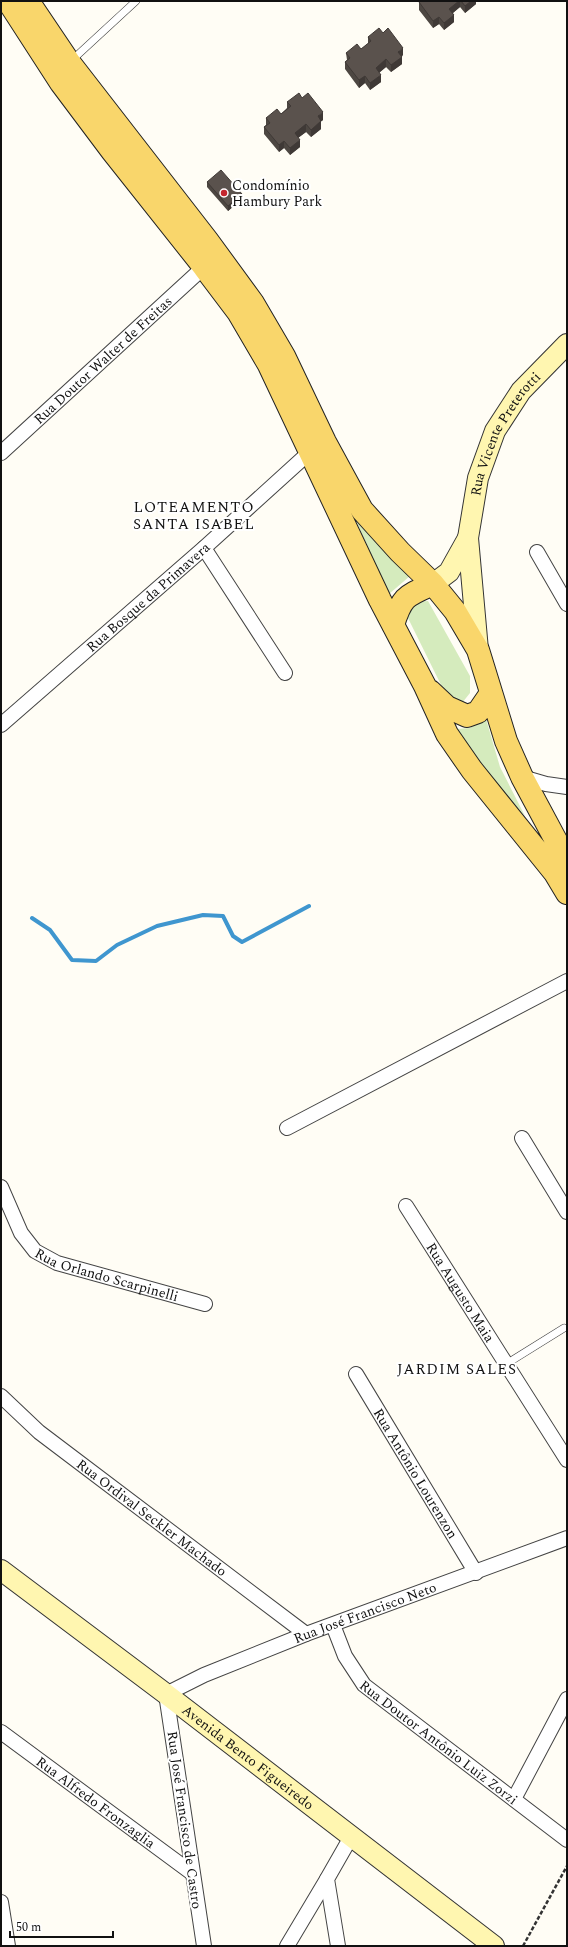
<svg xmlns="http://www.w3.org/2000/svg" width="568" height="1947" font-family="Spectral,serif">
<style>
.green{fill:#d5ebbd}
.lines{fill:none;stroke-linecap:round;stroke-linejoin:round}
.stream{stroke:#3f96cf;stroke-width:4}
.lane-casing{stroke:#444;stroke-width:8}
.street-casing{stroke:#444;stroke-width:16}
.secondary-casing{stroke:#333;stroke-width:22}
.primary-casing{stroke:#222;stroke-width:24}
.path{stroke:#333;stroke-width:2.5;stroke-dasharray:4 2;stroke-linecap:butt}
.lane{stroke:#fff;stroke-width:7}
.street{stroke:#fff;stroke-width:14}
.secondary{stroke:#fff6b0;stroke-width:20}
.primary{stroke:#f9d66b;stroke-width:22}
.wall{fill:#4d4742}
.shaded-wall{fill:#3f3936}
.building{fill:#5a524d;stroke:#3f3936}
.poi-dot{fill:#c4262e;stroke:#fff;stroke-width:1.5}
.labels{text-anchor:middle;stroke-width:4;stroke-linejoin:round;paint-order:stroke}
.poi-label{font-size:14px;fill:#111;stroke:#fff;text-anchor:start}
.street-label{font-size:14px;fill:#111;stroke:#fff}
.neighbourhood-label{font-size:15px;letter-spacing:1px;fill:#111;stroke:#fff}
</style>
<rect width="100%" height="100%" fill="#fffdf5"/>
<path class="green" d="M353 514 410 576 389 594Z
M428 601 470 676V693L462 703 452 702 445 693 406 614 416 602Z
M486 719 500 767 525 816 489 775 455 729 470 728Z"/>
<g class="lines">
<path class="stream" d="M32 918 50 930 72 960 96 961 117 945 157 926 203 915 223 916 233 936 242 942 309 906"/>
<g class="lane-casing">
<path id="lane" d="M71 61 136 1
M506 1364 564 1328"/>
</g>
<g class="street-casing">
<g id="street">
<path id="s1" d="M1 453 204 267"/>
<path d="M204 548 285 673"/>
<path d="M537 552 567 604"/>
<path id="s2" d="M1 725 204 548 311 451"/>
<path d="M522 777 546 784 567 787"/>
<path d="M287 1128 567 981"/>
<path d="M522 1138 567 1212"/>
<path id="s3" d="M1 1187 21 1233 35 1251 57 1263 205 1304"/>
<path id="s4" d="M406 1206 567 1460"/>
<path id="s5" d="M356 1374 476 1573"/>
<path id="s6" d="M1 1396 39 1432 306 1634"/>
<path id="s7" d="M333 1625 345 1656 364 1685 567 1840"/>
<path id="s8" d="M1 1732 192 1873"/>
<path d="M514 1799 567 1699"/>
<path d="M1 1902 8 1946"/>
<path id="s9" d="M204 1946 166 1694 204 1675 306 1634 567 1538"/>
<path d="M287 1946 327 1879"/>
<path d="M338 1946 327 1879 351 1837"/>
</g>
</g>
<g class="secondary-casing">
<g id="secondary">
<path d="M433 584 449 572 468 538"/>
<path id="s10" d="M478 650 468 538 478 478 495 431 521 391 567 344"/>
<path id="s11" d="M1 1570 166 1694 494 1946"/>
</g>
</g>
<g class="primary-casing">
<path id="primary" d="M8 1 61 83 112 151 204 267 238 312 269 365 380 600 425 686 447 734 472 770 555 873 567 893
M28 1 69 62 207 240 253 303 284 356 325 442 362 510 400 552 433 584 455 611 478 650 506 741 522 777 567 861
M393 625C402 596 406 596 433 584
M430 691 447 707 467 716 478 712 491 693"/>
</g>
<path class="path" d="M523 1946 567 1866"/>
<use href="#lane" class="lane"/>
<use href="#street" class="street"/>
<use href="#secondary" class="secondary"/>
<use href="#primary" class="primary"/>
</g>
<path class="wall" d="M420 1H476V4L465 13 460 7 453 13 454 22 444 30 439 24 433 28 419 10V2Z
M383 33 403 55 402 56V64L391 72 386 67 379 73 381 82 370 90 365 83 359 88 345 69V62L347 60 346 53 361 49 368 44V37Z
M302 98 323 120 321 121V129L311 137 306 132 298 138 300 147 290 155 284 148 279 152 264 134V127L266 125V118L281 114 287 108V102Z
M207 182 242 199 228 211 207 187Z"/>
<path class="shaded-wall" d="M459 1H460V7L449 16V9Z
M471 1H476V4L465 13V6Z
M454 15V22L444 30V23Z
M439 17V24L433 28V21Z
M403 48V55L398 59V52Z
M402 57V64L391 72V65Z
M386 59V67L376 75V68Z
M381 75V82L370 90V83Z
M365 76V83L359 88V80Z
M323 112V120L318 124V116Z
M321 121V129L311 137V130Z
M306 124V132L295 140V133Z
M300 140V147L290 155V148Z
M284 141V148L279 152V145Z
M242 194V199L228 211V206Z"/>
<path class="building" d="M420 1H459L449 9 454 15 444 23 439 17 433 21 419 2Z
M461 1H471L465 6Z
M379 28 383 33 388 28 403 48 398 52 402 57 391 65 386 59 376 68 381 75 370 83 365 76 359 80 345 62 350 58 346 53 357 44 361 49 371 41 368 37Z
M299 93 302 98 308 93 323 112 318 116 321 121 311 130 306 124 295 133 300 140 290 148 284 141 279 145 264 127 270 123 266 118 277 109 281 114 291 106 287 102Z
M221 170 242 194 228 206 207 182Z"/>
<circle class="poi-dot" cx="224" cy="193" r="4"/>
<g class="labels">
<g class="poi-label">
<text x="232" y="190">Condomínio<tspan x="232" dy="16">Hambury Park</tspan></text>
</g>
<g class="street-label">
<text dy="5" stroke="none"><textPath href="#s1" startOffset="138">Rua Doutor Walter de Freitas</textPath></text>
<text dy="5" stroke="none"><textPath href="#s10" startOffset="225">Rua Vicente Preterotti</textPath></text>
<text dy="5" stroke="none"><textPath href="#s2" startOffset="195">Rua Bosque da Primavera</textPath></text>
<text dy="5" stroke="none"><textPath href="#s3" startOffset="149">Rua Orlando Scarpinelli</textPath></text>
<text dy="5" stroke="none"><textPath href="#s4" startOffset="102">Rua Augusto Maia</textPath></text>
<text dy="5" stroke="none"><textPath href="#s5" startOffset="116">Rua Antônio Lourenzon</textPath></text>
<text dy="5" stroke="none"><textPath href="#s6" startOffset="194">Rua Ordival Seckler Machado</textPath></text>
<text dy="5" stroke="none"><textPath href="#s9" startOffset="470">Rua José Francisco Neto</textPath></text>
<text dy="5" stroke="none"><textPath href="#s7" startOffset="162">Rua Doutor Antônio Luiz Zorzi</textPath></text>
<text dy="5" stroke="none"><textPath href="#s11" startOffset="310">Avenida Bento Figueiredo</textPath></text>
<text dy="5" stroke="none"><textPath href="#s8" startOffset="118">Rua Alfredo Fronzaglia</textPath></text>
<text transform="translate(185 1820) rotate(82)" y="5">Rua José Francisco de Castro</text>
</g>
<g class="neighbourhood-label">
<text x="194" y="512">LOTEAMENTO<tspan x="194" dy="17">SANTA ISABEL</tspan></text>
<text x="457" y="1374">JARDIM SALES</text>
</g>
</g>
<rect width="568" height="1947" fill="none" stroke="#111111" stroke-width="4"/>
<path d="M10 1931v6h103v-6" fill="none" stroke="#111111" stroke-width="2"/>
<text x="16" y="1931" font-size="12" fill="#111111" stroke="#ffffff" stroke-width="3" paint-order="stroke">50 m</text>
</svg>
